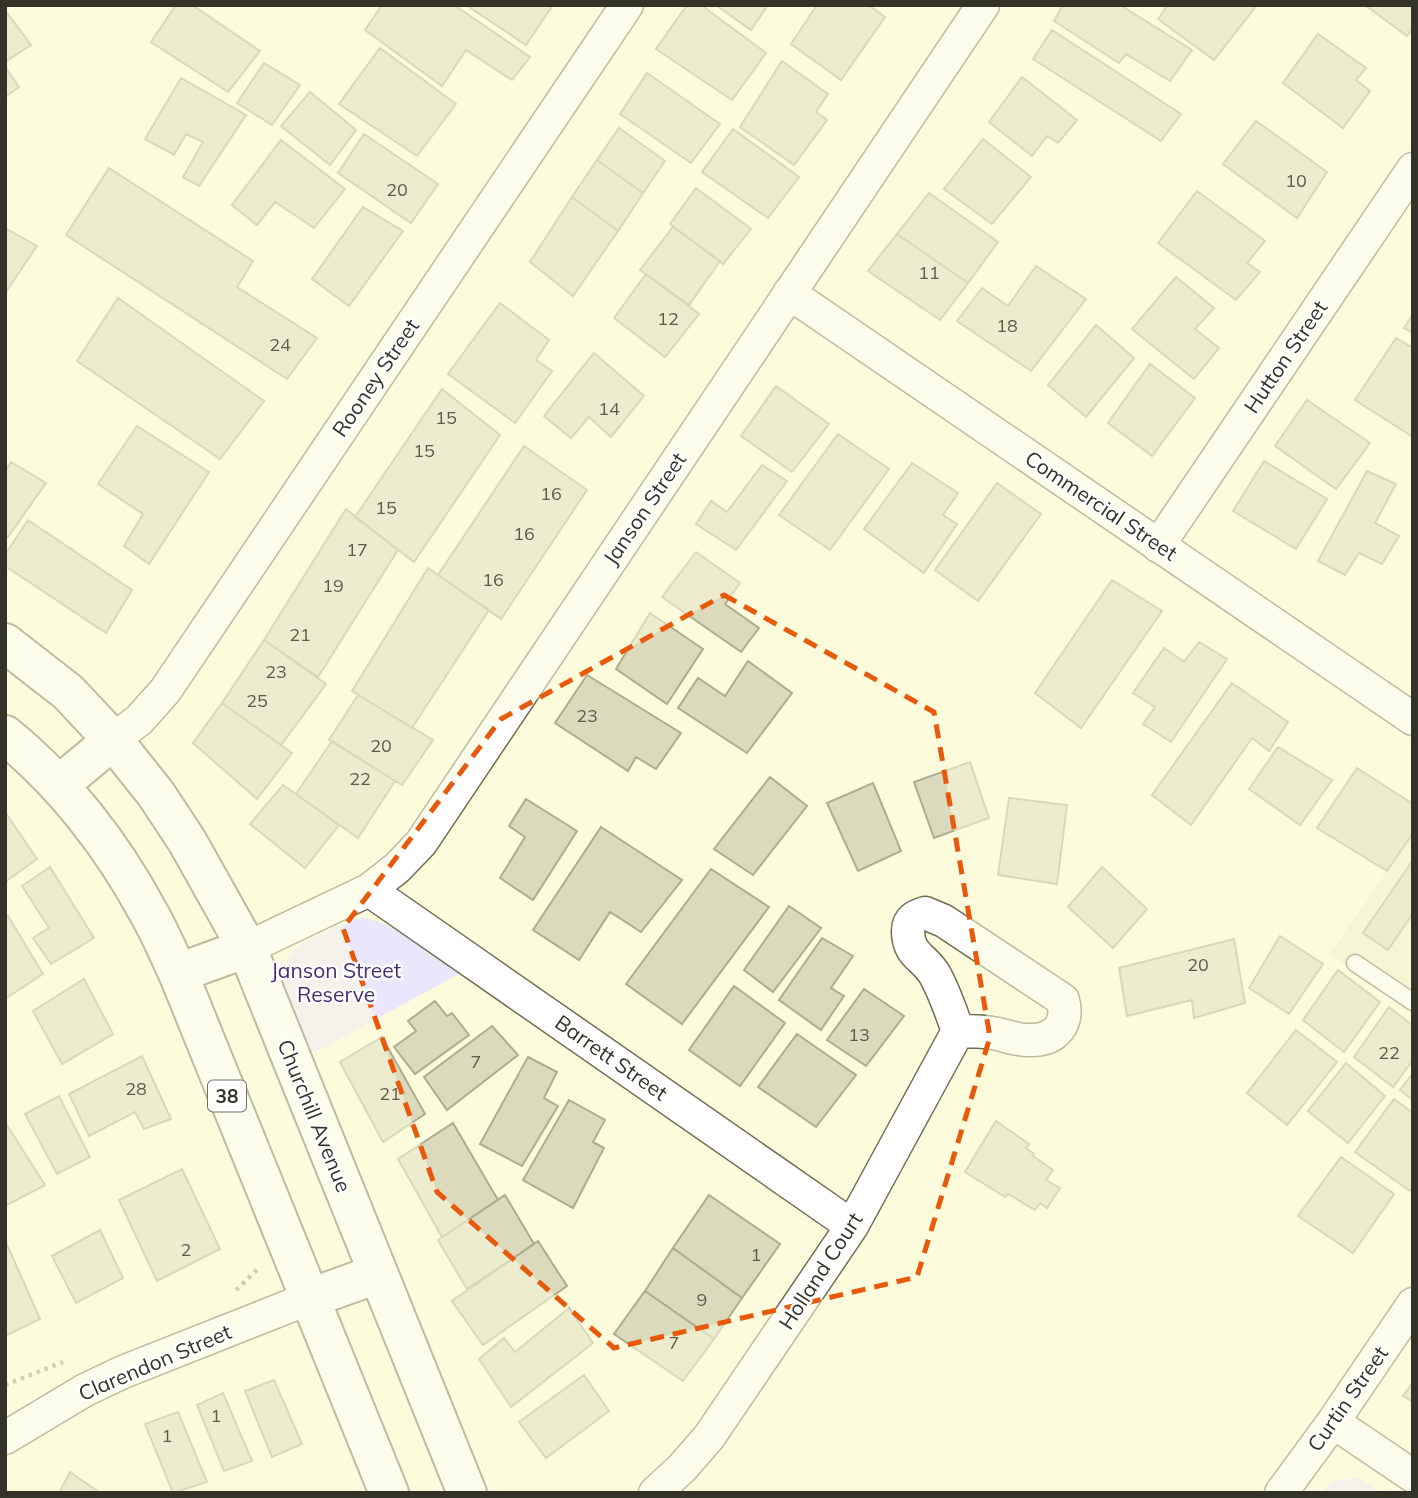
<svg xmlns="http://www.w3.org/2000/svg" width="1418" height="1498" font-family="Mulish,sans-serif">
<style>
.built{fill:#f2f0cb}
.park{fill:#eae6fb}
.building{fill:#dbdabc;stroke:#aead91;stroke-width:2}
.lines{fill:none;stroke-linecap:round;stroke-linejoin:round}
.lane-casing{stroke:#706f55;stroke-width:19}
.street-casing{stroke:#706f55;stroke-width:35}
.primary-casing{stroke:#706f55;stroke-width:42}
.path{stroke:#9b9a85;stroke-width:4.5;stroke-dasharray:3.5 5;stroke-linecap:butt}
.lane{stroke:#fff;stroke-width:16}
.street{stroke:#fff;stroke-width:32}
.primary{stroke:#fff;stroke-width:38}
.marked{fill:none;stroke:#e8590c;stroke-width:5;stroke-dasharray:14 9;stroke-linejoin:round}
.labels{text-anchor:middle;stroke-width:5;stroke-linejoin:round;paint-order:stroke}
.number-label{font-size:18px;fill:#5d5d4c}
.shield{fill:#fff;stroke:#707068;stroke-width:2}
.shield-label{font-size:19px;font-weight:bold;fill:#333327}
.street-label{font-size:21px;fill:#333327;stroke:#fff}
.park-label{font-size:21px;fill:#432f70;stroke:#fff}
</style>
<rect width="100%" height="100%" fill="#fcfbdc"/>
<path class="built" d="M1413 833V1011L1330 954Z"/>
<path class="park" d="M361 918C389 918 434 957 459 974L310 1055C298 1025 267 976 297 947 301 943 310 940 316 937 331 929 345 921 361 918Z
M1360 1478 1381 1493H1322L1332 1481Z"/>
<path class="building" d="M176 5H192L260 51 228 92 151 42Z
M382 5H454L530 57 512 80 466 50 442 86 365 30Z
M466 5H553L526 45Z
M687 5H701L766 53 732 100 656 49Z
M716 5H768L751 30Z
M817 5H868L885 17 841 80 791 44Z
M1063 5H1120L1192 50 1170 81 1126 54 1119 63 1054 21Z
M1168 5H1257L1214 60 1158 19Z
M1365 5H1413V28L1407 36Z
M5 10 31 45 5 62Z
M1052 30 1181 114 1161 141 1033 59Z
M1318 34 1366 68 1356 80 1370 91 1343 128 1283 83Z
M380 48 456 104 417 156 339 104Z
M782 61 828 94 816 112 827 120 794 165 740 127Z
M264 63 300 85 272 125 237 103Z
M5 67 19 87 5 97Z
M647 73 720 124 691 163 620 114Z
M1022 77 1077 120 1058 143 1047 136 1032 156 989 122Z
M181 78 246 115 199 186 183 177 203 142 186 134 174 155 145 139Z
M310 92 356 130 330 165 281 126Z
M1256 121 1327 172 1297 218 1223 164Z
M619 128 665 161 643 193 597 160Z
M733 129 799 177 768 218 702 172Z
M364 134 438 184 411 223 338 173Z
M983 139 1031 177 992 224 944 189Z
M281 140 345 189 314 228 275 202 257 225 232 205Z
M597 160 643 193 618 231 572 197Z
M109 168 253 261 237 287 317 338 287 379 66 235Z
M696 188 751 229 723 264 670 224Z
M1197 191 1265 241 1247 263 1260 272 1236 300 1158 243Z
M929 193 998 242 968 283 897 234Z
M572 197 618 231 573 296 530 262Z
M363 207 403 231 349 306 312 279Z
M673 227 720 261 689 305 640 270Z
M5 228 37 246 5 293Z
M897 234 968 283 940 320 868 271Z
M1036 266 1086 299 1031 371 957 321 982 288 1008 306Z
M646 274 699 314 665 357 614 318Z
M1176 277 1214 308 1195 329 1219 348 1194 379 1132 329Z
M118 298 264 401 220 459 77 361Z
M500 303 549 340 536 360 552 371 515 423 448 374Z
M1413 314V333L1404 328Z
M1096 325 1134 358 1086 417 1048 385Z
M1396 338 1413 348V437L1355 400Z
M594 353 644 396 611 437 589 417 571 438 544 416Z
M1150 364 1195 398 1152 456 1108 423Z
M776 386 829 424 792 472 741 436Z
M442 389 500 435 414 562 355 517Z
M1307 400 1370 443 1336 489 1275 446Z
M137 426 209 472 149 564 124 546 143 514 98 484Z
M838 434 889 469 830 550 779 515Z
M524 446 587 490 501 619 438 575Z
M1264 461 1327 499 1296 549 1233 511Z
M11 462 46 483 8 537 5 535V471Z
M912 463 958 493 943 515 957 524 924 573 864 529Z
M762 465 787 481 736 550 696 524 711 501 727 512Z
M1367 471 1396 484 1375 523 1399 536 1382 564 1359 553 1345 575 1318 561Z
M997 483 1041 514 978 601 935 570Z
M346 509 398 550 318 677 264 640Z
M28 520 132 590 106 633 5 566V555Z
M696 552 740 583 725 604 759 628 741 652 662 597Z
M428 568 489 610 412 728 352 691Z
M1112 580 1162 611 1081 728 1035 693Z
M650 613 703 649 667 704 616 669Z
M264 640 326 684 281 745 222 703Z
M1199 642 1227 659 1171 742 1143 724 1155 707 1133 693 1164 648 1184 662Z
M748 661 792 693 747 753 678 708 698 678 725 696Z
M587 675 681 733 656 769 636 757 628 771 555 723Z
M1232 683 1288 722 1269 751 1252 738 1191 825 1152 795Z
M358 695 433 740 402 785 329 740Z
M222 703 292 753 257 799 193 743Z
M332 741 395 781 358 838 296 794Z
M1278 747 1332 780 1300 825 1249 789Z
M970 762 989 818 934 838 914 782Z
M1357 768 1413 804V833L1387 871 1317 828Z
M770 777 807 806 753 875 714 849Z
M873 783 901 851 858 871 827 803Z
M283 785 339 825 305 868 250 824Z
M1009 798 1067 805 1057 884 998 875Z
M526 799 577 831 533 900 500 878 525 837 509 826Z
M5 812 37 859 5 882Z
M601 827 682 880 641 932 610 912 579 960 533 930Z
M1413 860V913L1388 950 1363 933Z
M50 867 94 938 51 964 33 938 49 928 22 886Z
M1102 867 1147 909 1113 948 1068 907Z
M711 869 769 907 682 1024 626 984Z
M789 906 821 928 773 992 744 970Z
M8 916 43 974 5 999V918Z
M1280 936 1323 964 1289 1014 1249 988Z
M822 938 853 956 831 988 844 996 821 1030 779 1000Z
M1234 939 1245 1003 1194 1018 1192 1000 1127 1016 1119 968Z
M1338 970 1380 1002 1344 1052 1303 1020Z
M84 979 113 1034 62 1064 33 1011Z
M734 986 785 1023 740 1086 689 1050Z
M864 989 904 1016 866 1066 827 1040Z
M435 1001 447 1016 452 1013 469 1035 415 1074 394 1047 416 1031 408 1021Z
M1389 1007 1413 1026V1060L1393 1087 1354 1057Z
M492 1026 518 1055 447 1110 424 1077Z
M1296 1030 1337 1062 1287 1125 1247 1093Z
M797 1034 856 1075 816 1127 758 1087Z
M382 1037 425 1114 383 1142 340 1062Z
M142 1056 171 1119 144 1129 135 1112 89 1136 69 1094Z
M528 1057 557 1072 544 1098 558 1106 522 1166 480 1144Z
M1346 1063 1385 1096 1348 1143 1308 1111Z
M1413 1073V1100L1400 1090Z
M59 1096 90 1157 57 1174 25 1114Z
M1394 1099 1413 1113V1188L1410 1191 1355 1152Z
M569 1100 605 1120 593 1142 604 1148 573 1208 523 1180Z
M996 1121 1029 1144 1026 1148 1034 1154 1033 1156 1053 1170 1046 1180 1060 1188 1047 1208 1040 1203 1035 1210 1008 1194 1005 1197 965 1172Z
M5 1122 45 1185 5 1206Z
M453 1123 498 1200 442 1237 398 1159Z
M1341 1157 1394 1194 1353 1253 1298 1216Z
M182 1169 220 1249 157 1281 119 1200Z
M505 1195 534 1244 467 1289 438 1240Z
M709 1195 780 1244 742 1298 673 1248Z
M100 1230 123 1278 76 1303 52 1256Z
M5 1240 40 1319 5 1336Z
M538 1241 567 1286 483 1345 452 1301Z
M673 1248 742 1298 714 1339 645 1291Z
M645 1291 714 1339 683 1381 614 1334Z
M569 1308 593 1343 511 1407 479 1359 504 1338 515 1352Z
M584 1375 609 1411 546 1458 519 1422Z
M274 1380 302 1444 272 1457 245 1391Z
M1413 1382V1402L1403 1396Z
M223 1393 252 1461 224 1471 197 1405Z
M178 1412 207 1482 173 1493 145 1424Z
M70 1472 100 1493H59Z"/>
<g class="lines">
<g class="lane-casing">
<path id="lane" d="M1355 963 1413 1002"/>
</g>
<g class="street-casing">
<path id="street" d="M789 293 1413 719
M1158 546 1413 169
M113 740 139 720 165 691 627 5
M369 890 852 1226
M925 913 944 921 1063 1000C1069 1024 1056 1040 1031 1040 1018 1041 1005 1035 992 1033 981 1031 970 1031 958 1031 951 1012 945 993 935 975 925 957 908 956 908 931 908 919 916 916 925 913Z
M247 948 369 890 397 868 421 843 983 5
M1333 1422 1413 1476
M5 1438 85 1390 123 1372 310 1298
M655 1493 682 1468 709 1437 852 1226 958 1031
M1281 1493 1333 1422 1413 1304"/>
</g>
<g class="primary-casing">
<path id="primary" d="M5 643 68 692 113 740 156 794 187 841 247 948 467 1493
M5 735C63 782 112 845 147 910 159 930 168 952 178 973L389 1493
M59 785 113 740
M178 973 247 948
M310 1298 377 1274"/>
</g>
<path class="path" d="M236 1290 258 1269
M5 1385 63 1362"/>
<use href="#lane" class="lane"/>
<use href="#street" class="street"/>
<use href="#primary" class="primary"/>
</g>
<path d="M0 0H1418V1498H0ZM724 595 934 712 990 1037 917 1277 614 1348 437 1192 343 928 501 719Z" fill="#fcfbdc" fill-opacity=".55" fill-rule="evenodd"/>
<path class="marked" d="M724 595 934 712 990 1037 917 1277 614 1348 437 1192 343 928 501 719Z"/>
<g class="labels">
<g class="number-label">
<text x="1296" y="187">10</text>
<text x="397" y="196">20</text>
<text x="929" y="279">11</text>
<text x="668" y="325">12</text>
<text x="1007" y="332">18</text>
<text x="280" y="351">24</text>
<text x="609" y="415">14</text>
<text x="446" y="424">15</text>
<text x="424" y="457">15</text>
<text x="551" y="500">16</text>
<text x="386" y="514">15</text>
<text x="524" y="540">16</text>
<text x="357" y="556">17</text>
<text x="493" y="586">16</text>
<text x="333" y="592">19</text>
<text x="300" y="641">21</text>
<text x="276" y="678">23</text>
<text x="257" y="707">25</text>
<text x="587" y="722">23</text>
<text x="381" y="752">20</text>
<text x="360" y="785">22</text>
<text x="1198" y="971">20</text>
<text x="859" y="1041">13</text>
<text x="1389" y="1059">22</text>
<text x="476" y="1068">7</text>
<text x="136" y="1095">28</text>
<text x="390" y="1100">21</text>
<text x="186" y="1256">2</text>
<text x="756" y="1261">1</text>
<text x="702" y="1306">9</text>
<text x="674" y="1349">7</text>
<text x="216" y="1422">1</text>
<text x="167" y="1442">1</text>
</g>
<rect class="shield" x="208" y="1080.5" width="38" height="31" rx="5"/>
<g class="shield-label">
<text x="227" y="1103">38</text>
</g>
<g class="street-label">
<text transform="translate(1286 357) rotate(-56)" y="7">Hutton Street</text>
<text transform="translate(376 378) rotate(-56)" y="7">Rooney Street</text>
<text transform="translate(1101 506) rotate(34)" y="7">Commercial Street</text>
<text transform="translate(645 509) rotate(-56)" y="7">Janson Street</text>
<text transform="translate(611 1058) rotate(35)" y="7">Barrett Street</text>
<text transform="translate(314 1116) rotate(68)" y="7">Churchill Avenue</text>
<text transform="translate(821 1271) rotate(-57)" y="7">Holland Court</text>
<text transform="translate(155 1363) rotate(-23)" y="7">Clarendon Street</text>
<text transform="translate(1348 1399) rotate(-55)" y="7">Curtin Street</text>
</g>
<g class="park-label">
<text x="336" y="978">Janson Street<tspan x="336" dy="24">Reserve</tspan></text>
</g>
</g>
<rect width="1418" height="1498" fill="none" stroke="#333327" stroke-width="14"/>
</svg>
